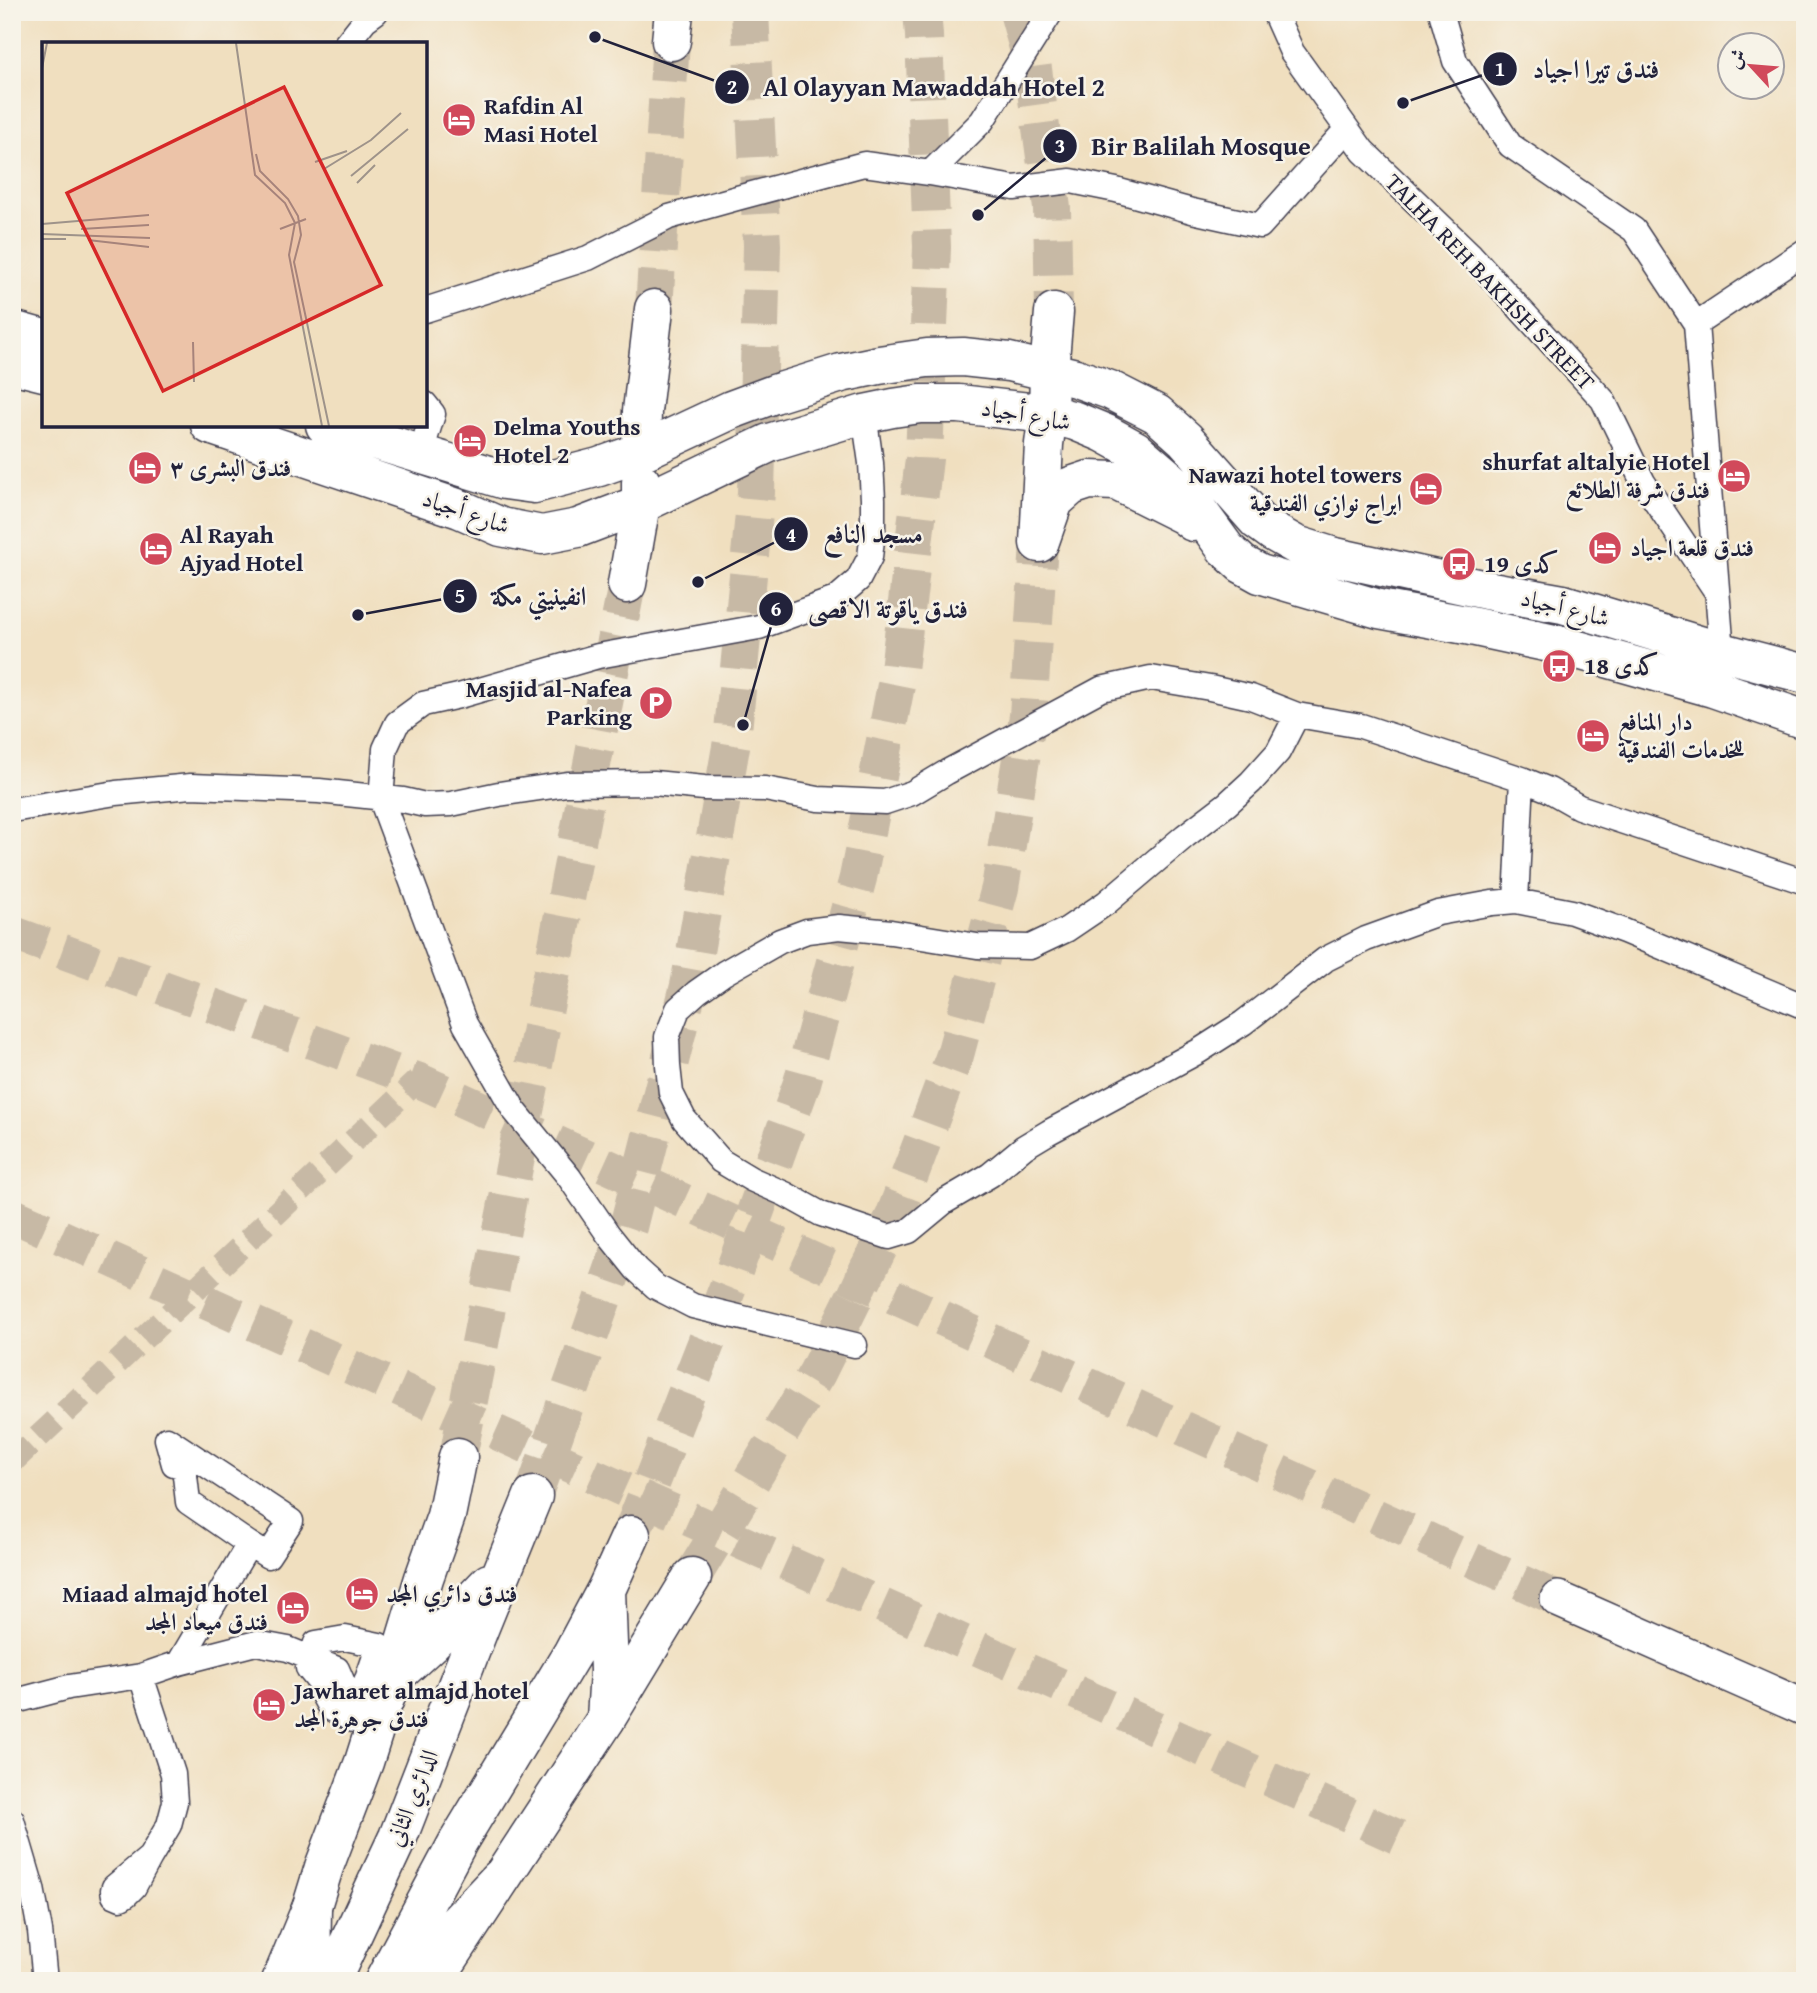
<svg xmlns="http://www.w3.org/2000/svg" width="1817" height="1993" font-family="'Gentium Book Plus',Amiri,serif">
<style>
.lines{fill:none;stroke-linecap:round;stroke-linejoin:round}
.street-tunnel{stroke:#c7b9a5;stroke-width:24;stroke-dasharray:24 12;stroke-linecap:butt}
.secondary-tunnel{stroke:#c7b9a5;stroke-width:35;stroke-dasharray:35 18;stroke-linecap:butt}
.primary-tunnel{stroke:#c7b9a5;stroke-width:38;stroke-dasharray:38 19;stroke-linecap:butt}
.highway-tunnel{stroke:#c7b9a5;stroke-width:38;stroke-dasharray:38 19;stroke-linecap:butt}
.street-casing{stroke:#413e4f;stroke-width:27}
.secondary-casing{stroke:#413e4f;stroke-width:38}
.primary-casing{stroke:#413e4f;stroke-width:41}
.highway-casing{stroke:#413e4f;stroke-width:41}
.street{stroke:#fff;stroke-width:24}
.secondary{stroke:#fff;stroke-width:35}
.primary{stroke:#fff;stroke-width:38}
.highway{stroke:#fff;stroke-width:38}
.labels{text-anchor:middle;stroke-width:5;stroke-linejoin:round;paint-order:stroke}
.poi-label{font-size:24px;font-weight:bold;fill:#22223b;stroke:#f7f3e8;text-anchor:start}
.street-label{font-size:24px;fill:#22223b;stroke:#f7f3e8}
.inset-road{fill:none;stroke:#9e938a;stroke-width:2}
.view{fill:#d62828;fill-opacity:0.15;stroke:#d62828;stroke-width:3.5}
.inset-edge{fill:none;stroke:#22223b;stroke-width:3.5}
.leader{fill:none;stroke:#22223b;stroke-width:2.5}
.callout-dot{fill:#22223b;stroke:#f7f3e8;stroke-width:2.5}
.mark-label{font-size:21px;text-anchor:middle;font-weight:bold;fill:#fff}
.callout-label{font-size:26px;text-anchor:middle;font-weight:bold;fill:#22223b;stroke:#f7f3e8;stroke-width:5;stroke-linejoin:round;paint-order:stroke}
</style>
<rect width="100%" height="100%" fill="#f7f3e8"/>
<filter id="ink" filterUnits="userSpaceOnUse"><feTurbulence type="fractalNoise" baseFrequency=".0143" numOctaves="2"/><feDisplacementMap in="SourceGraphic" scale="14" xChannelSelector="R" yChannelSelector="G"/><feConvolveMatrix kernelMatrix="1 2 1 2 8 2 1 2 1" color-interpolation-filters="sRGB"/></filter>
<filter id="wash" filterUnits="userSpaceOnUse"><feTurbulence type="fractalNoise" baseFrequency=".00686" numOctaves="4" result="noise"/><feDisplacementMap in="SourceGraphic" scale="28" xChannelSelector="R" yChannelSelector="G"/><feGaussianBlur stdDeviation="1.57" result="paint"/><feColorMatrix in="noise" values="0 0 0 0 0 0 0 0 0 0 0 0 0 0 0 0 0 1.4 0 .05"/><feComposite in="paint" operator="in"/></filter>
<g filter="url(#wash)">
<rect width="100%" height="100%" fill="#f0dfbf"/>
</g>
<g filter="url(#ink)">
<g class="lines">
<path class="street-tunnel" d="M12 1462 418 1080"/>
<path class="secondary-tunnel" d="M12 933 418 1080 1558 1599
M12 1215 1398 1837"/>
<path class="primary-tunnel" d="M458 1457 627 584
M692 1577 817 1373 894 1217 955 1055 1000 888 1028 716 1039 543"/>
<path class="highway-tunnel" d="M1018 12 1032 62 1052 208 1054 312
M654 309 671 41
M533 1496 628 1227 689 986 732 741 756 493 762 245 750 12
M631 1535 730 1282 802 1083 858 878 899 670 924 459 932 247 924 35 922 12"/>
<g class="street-casing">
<path id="street" d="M1274 12 1292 52 1363 151 1471 255 1603 400 1643 482 1716 591
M1441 12 1455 61 1510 145 1634 230 1696 324 1722 652
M346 44 365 20 376 12
M930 173 1014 188 1071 181 1116 190 1192 211 1260 226 1347 129
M425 310 588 258 669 217 737 198 864 164 930 173 982 121 1051 12
M1696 324 1805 251
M420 455 433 414 425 404
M1297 715 1278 752 1251 782 1227 804 1185 836 1106 903 1066 930 1030 947 977 946 891 932 839 927 807 931 780 941 724 973 697 992 678 1009 667 1037 668 1066 671 1093 684 1119 721 1161 751 1179 785 1194 821 1214 889 1237 909 1231 944 1202 990 1175 1024 1147 1049 1132 1199 1051 1243 1023 1326 959 1366 939 1438 913 1492 903 1516 901 1572 912 1624 931 1805 1007
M12 810 116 793 191 786 319 791 403 800 425 805 451 804 499 794 567 784 654 783 704 788 765 789 818 799 885 802 912 793 947 772 1101 689 1151 678 1210 688 1251 697 1297 715 1361 726 1522 779 1549 790 1579 807 1805 882
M1516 901 1522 779
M855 1345 693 1306 656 1287 636 1269 608 1234 569 1177 514 1110 465 1024 381 799 385 749 397 723 423 704 459 696 598 656 759 627 836 599 858 580 870 557 873 531V499L871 463 864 414
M345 1638 379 1645 353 1720 330 1708 323 1695 328 1693 308 1668 316 1643Z
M179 1663 249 1544 268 1556 291 1521 167 1439 174 1464 184 1467 188 1502 249 1544
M141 1676 173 1774 175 1802 169 1825 150 1857 114 1887 113 1890 114 1895 121 1898 126 1895 134 1887 150 1857
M12 1702 69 1687 141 1676 179 1663 256 1643 288 1649 337 1669 350 1699 381 1708
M12 1820 32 1888 40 1931 45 1981"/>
</g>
<g class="secondary-casing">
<path id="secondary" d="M1558 1599 1805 1708"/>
</g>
<g class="primary-casing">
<path id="primary" d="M12 330 44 339
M12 364 44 372
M210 425 460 509 501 527 542 535 578 528 641 504 769 443 864 414 893 408 920 404H959L1048 414 1075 421 1104 433 1135 450 1179 488 1194 505 1226 549 1242 564 1260 574 1379 609 1466 625 1564 646 1713 688 1805 720
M325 425 505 480 534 484 599 467 641 452 731 410 774 394 841 373 879 365 927 358 963 357 1009 362 1076 378 1110 390 1157 414 1185 439 1258 521 1273 532 1296 545 1331 556 1486 590 1563 604 1722 652 1805 674
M1040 541 1054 501 1071 486 1089 480 1116 481 1184 515 1193 522
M627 584 641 504V482
M281 1981 312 1906 324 1867 364 1762 381 1708 394 1677 424 1578 446 1516 458 1457
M434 1981 606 1719 692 1577"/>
</g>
<g class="highway-casing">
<path id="highway" d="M671 41 674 12
M641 452 642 411 654 309
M1039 543 1044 444 1048 414 1049 371 1054 312
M606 1590 609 1671 606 1719
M394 1677 430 1644 489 1583
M311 1981 312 1906
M331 1981 398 1837 479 1629 533 1496
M384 1981 458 1842 573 1652 606 1590 631 1535
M407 1981 427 1955 499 1879"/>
</g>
<use href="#street" class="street"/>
<use href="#secondary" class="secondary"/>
<use href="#primary" class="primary"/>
<use href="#highway" class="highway"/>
</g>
</g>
<defs>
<g id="hotel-disc" transform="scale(1.75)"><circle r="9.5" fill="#d1495b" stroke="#f7f3e8"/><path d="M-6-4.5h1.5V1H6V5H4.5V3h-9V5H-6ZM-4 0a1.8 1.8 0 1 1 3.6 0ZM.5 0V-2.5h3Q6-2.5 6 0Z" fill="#fff"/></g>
<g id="bus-disc" transform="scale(1.75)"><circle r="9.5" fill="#d1495b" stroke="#f7f3e8"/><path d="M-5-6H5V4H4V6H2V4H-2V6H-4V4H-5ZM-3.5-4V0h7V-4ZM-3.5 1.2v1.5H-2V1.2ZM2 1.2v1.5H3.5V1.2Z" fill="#fff"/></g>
<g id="parking-disc" transform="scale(1.75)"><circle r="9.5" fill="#d1495b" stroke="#f7f3e8"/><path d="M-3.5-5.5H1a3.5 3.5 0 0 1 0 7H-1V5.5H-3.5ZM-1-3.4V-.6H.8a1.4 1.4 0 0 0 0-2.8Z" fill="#fff"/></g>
</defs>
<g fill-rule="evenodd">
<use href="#hotel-disc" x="459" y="120"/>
<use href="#hotel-disc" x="470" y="441"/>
<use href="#hotel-disc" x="145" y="468"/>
<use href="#hotel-disc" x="1734" y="476"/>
<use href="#hotel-disc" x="1426" y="489"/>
<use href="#hotel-disc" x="1605" y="548"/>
<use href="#hotel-disc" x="156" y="549"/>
<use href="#bus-disc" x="1459" y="564"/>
<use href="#bus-disc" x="1559" y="666"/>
<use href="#parking-disc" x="656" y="703"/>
<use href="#hotel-disc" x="1593" y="736"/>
<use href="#hotel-disc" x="362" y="1594"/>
<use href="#hotel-disc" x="293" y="1608"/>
<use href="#hotel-disc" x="269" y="1705"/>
</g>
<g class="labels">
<g class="poi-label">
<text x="484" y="114">Rafdin Al<tspan x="484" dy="28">Masi Hotel</tspan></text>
<text x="494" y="435">Delma Youths<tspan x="494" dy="28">Hotel 2</tspan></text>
<text x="1710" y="470" text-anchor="end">shurfat altalyie Hotel<tspan x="1710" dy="28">فندق شرفة الطلائع</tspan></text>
<text x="170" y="476">فندق البشرى ٣</text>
<text x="1402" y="483" text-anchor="end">Nawazi hotel towers<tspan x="1402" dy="28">ابراج نوازي الفندقية</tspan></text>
<text x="180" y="543">Al Rayah<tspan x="180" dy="28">Ajyad Hotel</tspan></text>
<text x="1630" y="556">فندق قلعة اجياد</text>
<text x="1484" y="572">كدى 19</text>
<text x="1584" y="674">كدى 18</text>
<text x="632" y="697" text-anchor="end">Masjid al-Nafea<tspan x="632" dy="28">Parking</tspan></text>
<text x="1618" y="730">دار المنافع<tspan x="1618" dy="28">للخدمات الفندقية</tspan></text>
<text x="268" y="1602" text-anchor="end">Miaad almajd hotel<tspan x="268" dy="28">فندق ميعاد المجد</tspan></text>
<text x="386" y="1602">فندق دائري المجد</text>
<text x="294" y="1699">Jawharet almajd hotel<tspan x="294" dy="28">فندق جوهرة المجد</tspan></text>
</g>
<g class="street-label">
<text transform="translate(1490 282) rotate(46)" y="8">TALHA REH BAKHSH STREET</text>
<text transform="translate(1026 415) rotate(10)" y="8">شارع أجياد</text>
<text transform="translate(466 512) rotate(19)" y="8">شارع أجياد</text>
<text transform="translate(1565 608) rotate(14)" y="8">شارع أجياد</text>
<text transform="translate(412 1798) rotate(-68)" y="8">الدائري الثاني</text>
</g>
</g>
<g transform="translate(42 42)">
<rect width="385" height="385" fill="#f0dfbf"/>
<path class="inset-road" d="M194 1 213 133 243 161 253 181 247 213 280 384M0 26 5 1M214 112 218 129 246 157 256 174 259 193 252 220 287 384M273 120 305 109M282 127 329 98 359 71M309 134 366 87M315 141 333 123M0 182 107 173M39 187 107 183M238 187 264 177M0 192 108 196M0 197H24M46 198 107 205M151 300 152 340"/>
<path class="view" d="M242 45 339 243 121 349 25 151Z"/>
<rect width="385" height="385" class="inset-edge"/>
</g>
<path class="leader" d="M1403 103L1500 69M595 37L732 87M978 215L1060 146M698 582L791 534M358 615L460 596M743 725L776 609"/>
<g class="callout-dot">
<circle cx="1403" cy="103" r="7"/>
<circle cx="595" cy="37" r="7"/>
<circle cx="978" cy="215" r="7"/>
<circle cx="698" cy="582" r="7"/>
<circle cx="358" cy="615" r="7"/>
<circle cx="743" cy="725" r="7"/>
<circle cx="1500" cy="69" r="18"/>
<circle cx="732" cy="87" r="18"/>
<circle cx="1060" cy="146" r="18"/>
<circle cx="791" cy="534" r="18"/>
<circle cx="460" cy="596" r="18"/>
<circle cx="776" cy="609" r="18"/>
</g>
<g class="mark-label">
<text x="1500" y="76">1</text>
<text x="732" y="94">2</text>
<text x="1060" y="153">3</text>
<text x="791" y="542">4</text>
<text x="460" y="603">5</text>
<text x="776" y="616">6</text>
</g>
<g class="callout-label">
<text x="1596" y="78">فندق تيرا اجياد</text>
<text x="934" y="96">Al Olayyan Mawaddah Hotel 2</text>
<text x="1201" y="155">Bir Balilah Mosque</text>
<text x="873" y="543">مسجد النافع</text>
<text x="539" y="605">انفينيتي مكة</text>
<text x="888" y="618">فندق ياقوتة الاقصى</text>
</g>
<rect width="1817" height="1993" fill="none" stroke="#f7f3e8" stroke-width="42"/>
<g transform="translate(1751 66) rotate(296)"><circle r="33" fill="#f7f3e8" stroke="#a29fa3" stroke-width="2"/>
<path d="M0-5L12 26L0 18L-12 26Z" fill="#d1495b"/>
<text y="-10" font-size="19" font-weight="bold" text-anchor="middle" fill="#22223b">ش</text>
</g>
</svg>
